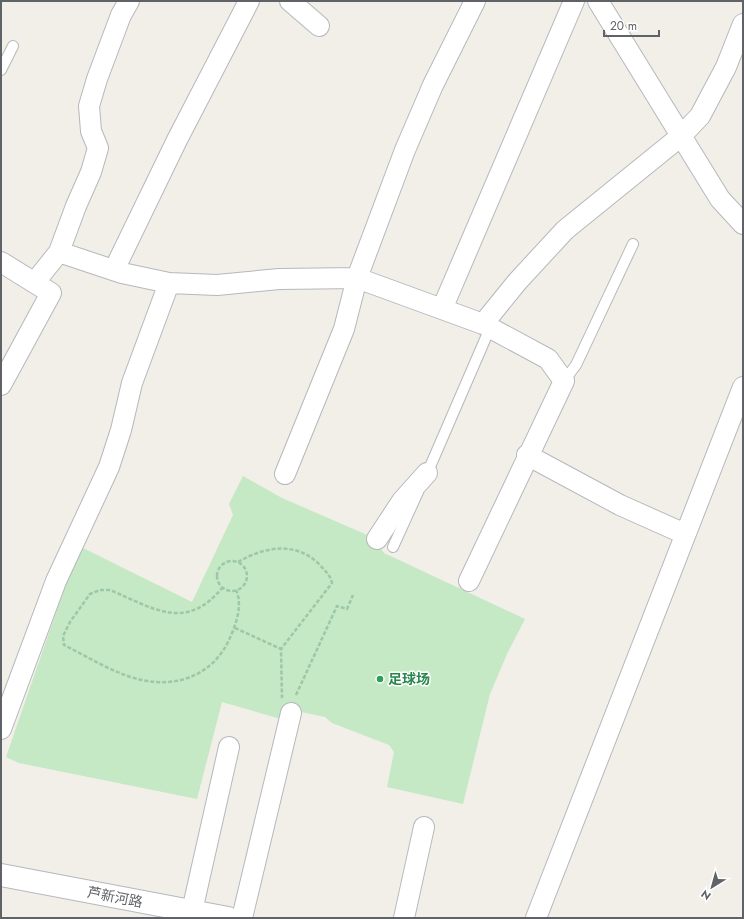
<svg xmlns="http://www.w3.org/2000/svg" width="744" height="919" font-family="Jost,'Noto Sans SC',sans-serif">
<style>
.green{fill:#c5e8c5}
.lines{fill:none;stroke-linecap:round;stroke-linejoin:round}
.service-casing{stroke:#b5b8bc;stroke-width:12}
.minor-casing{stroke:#b5b8bc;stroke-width:22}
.tertiary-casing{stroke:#b5b8bc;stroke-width:24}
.path{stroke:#9cc7a9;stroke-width:2.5;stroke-dasharray:4 2;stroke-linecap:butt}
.service{stroke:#fff;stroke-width:10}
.minor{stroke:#fff;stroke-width:20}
.tertiary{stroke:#fff;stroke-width:22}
.leisure-dot{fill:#2e9e5b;stroke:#fff;stroke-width:1.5}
.labels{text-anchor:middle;stroke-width:3;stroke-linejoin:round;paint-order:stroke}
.leisure-label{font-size:14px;font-weight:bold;fill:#27864d;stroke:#fff;text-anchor:start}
.street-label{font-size:14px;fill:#5f6368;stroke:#fff}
</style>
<rect width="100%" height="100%" fill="#f1efe8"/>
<path class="green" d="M243 476 282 498 372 537 384 553 525 619 507 654 490 694 463 804 387 787 394 752 389 745 332 723 325 717 287 709 284 720 222 702 197 799 19 763 6 757 79 546 192 602 233 515 229 504Z"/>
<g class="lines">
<g class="service-casing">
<path id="service" d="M1 70 13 46
M564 381 576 365 633 244
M426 476 490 328
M393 547 418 492"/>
</g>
<g class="minor-casing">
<path id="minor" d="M290 1 319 26
M598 1 720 199 743 224
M59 252 122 273 169 283 217 285 279 279 357 278 483 324 548 359 564 381 469 581
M1 262 51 293 1 385
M114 270 177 140 249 1
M35 282 59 252 76 206 91 172 98 148 91 131 89 106 97 79 121 15 129 1
M442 309 574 1
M483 324 517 282 565 230 681 136 700 116 726 67 743 24
M527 455 620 505 685 534
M285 474 344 329 357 278 405 150 433 85 475 1
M377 539 402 501 427 473
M1 729 56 581 109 467 121 430 132 383 169 283
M192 911 229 747
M242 918 291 713
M404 918 424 827
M536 918 743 387"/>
</g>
<g class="tertiary-casing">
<path id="tertiary" d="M1 875 228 918"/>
</g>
<path class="path" d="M217 576a15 15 0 1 1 30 0a15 15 0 1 1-30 0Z
M238 562C264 547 294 541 318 563 324 570 330 574 332 583L281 649
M223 587C186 632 155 609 110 590H100L90 594 70 622 63 636 64 645C88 657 117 675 142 680 179 688 213 674 229 640 236 625 243 605 236 590
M235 628 281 649 282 698
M296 695 337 606 347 609 353 595"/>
<use href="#service" class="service"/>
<use href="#minor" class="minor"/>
<use href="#tertiary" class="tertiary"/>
</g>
<circle class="leisure-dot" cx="380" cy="679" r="4"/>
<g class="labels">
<g class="leisure-label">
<text x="388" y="684">足球场</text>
</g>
<g class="street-label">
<text transform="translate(115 897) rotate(11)" y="5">芦新河路</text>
</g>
</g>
<rect width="744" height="919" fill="none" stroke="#5f6368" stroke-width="4"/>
<g transform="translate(712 887) rotate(217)" stroke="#ffffff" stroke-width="3" paint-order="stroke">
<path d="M0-3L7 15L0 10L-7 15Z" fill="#5f6368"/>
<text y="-6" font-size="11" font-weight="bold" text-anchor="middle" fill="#5f6368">N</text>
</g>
<path d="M604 30v6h55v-6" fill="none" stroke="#5f6368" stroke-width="2"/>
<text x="610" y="30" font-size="12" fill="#5f6368" stroke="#ffffff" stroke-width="3" paint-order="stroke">20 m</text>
</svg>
